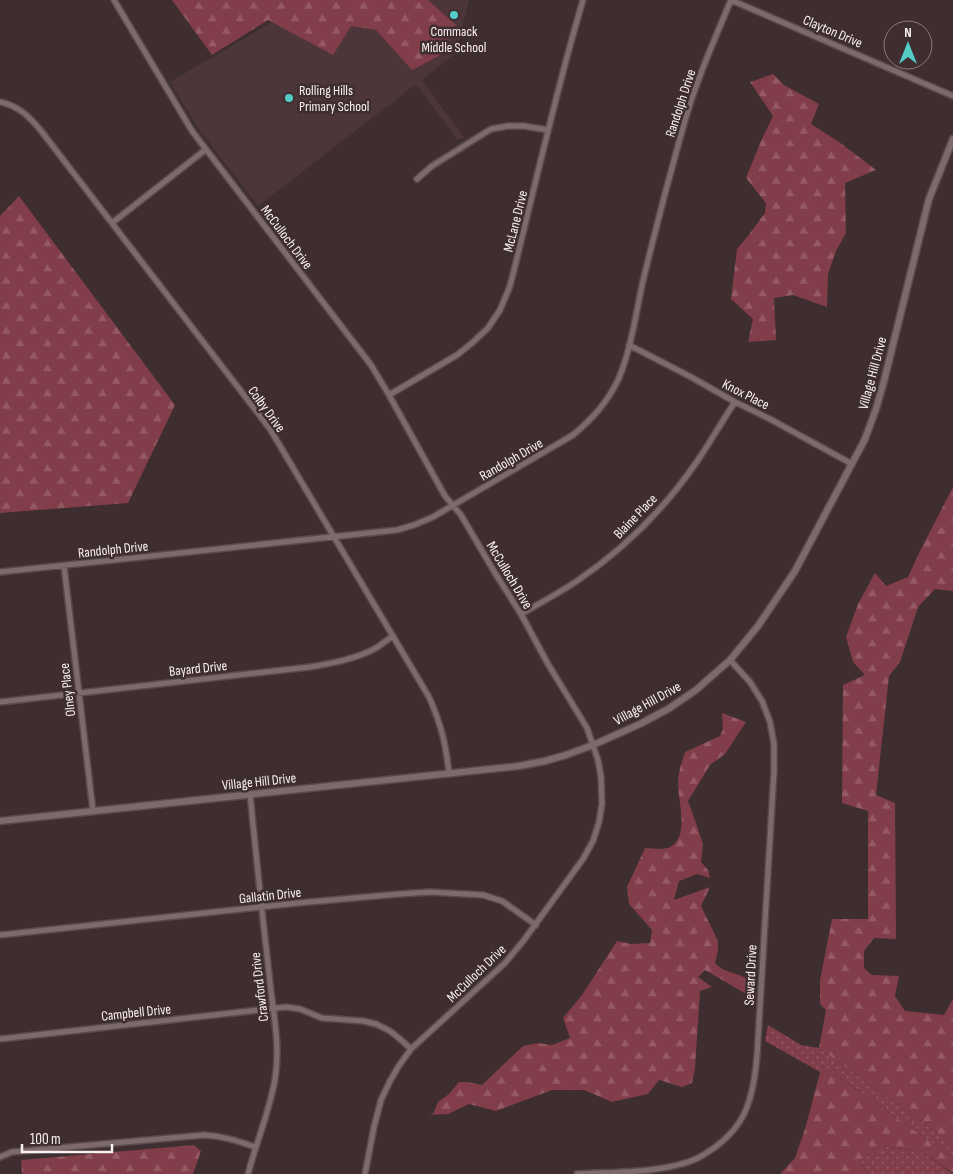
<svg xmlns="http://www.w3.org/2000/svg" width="953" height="1174" font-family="'Sofia Sans Condensed',sans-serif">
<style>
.built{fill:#4c3639}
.grass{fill:url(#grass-dots)}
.forest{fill:url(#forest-firs)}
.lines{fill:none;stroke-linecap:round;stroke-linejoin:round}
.minor-casing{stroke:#584a4c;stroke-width:8}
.tertiary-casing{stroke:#584a4c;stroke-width:9}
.minor{stroke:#7c6a6c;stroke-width:5}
.tertiary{stroke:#7c6a6c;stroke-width:6}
.poi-dot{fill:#54cdc7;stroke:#3e2e30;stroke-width:2}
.labels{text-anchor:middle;stroke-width:5;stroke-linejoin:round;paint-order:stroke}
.poi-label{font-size:14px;fill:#fbf0f1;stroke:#3e2e30}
.street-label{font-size:14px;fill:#fbf0f1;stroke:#3e2e30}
</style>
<defs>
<pattern id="grass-dots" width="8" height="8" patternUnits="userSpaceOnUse" patternTransform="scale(1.25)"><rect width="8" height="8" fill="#813d49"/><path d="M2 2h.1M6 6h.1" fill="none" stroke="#945964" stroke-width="1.8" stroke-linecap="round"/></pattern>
<pattern id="forest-firs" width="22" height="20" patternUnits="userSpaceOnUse" patternTransform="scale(1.25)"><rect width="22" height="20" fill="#813d49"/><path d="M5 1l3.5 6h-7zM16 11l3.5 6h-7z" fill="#945964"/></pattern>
</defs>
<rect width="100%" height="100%" fill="#3e2e30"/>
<path class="built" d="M310 0H469L456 53 422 80 464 137 458 140 416 84 258 206 198 128 170 82Z"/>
<path class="grass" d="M768 1025 801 1045 819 1048 953 1144V1158L822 1065 820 1072 765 1041Z
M882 1146 922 1152 953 1174H867L861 1161Z"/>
<path class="forest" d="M172 0H428L457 26 439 56 412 70 376 30 351 26 333 55 268 20 212 55Z
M773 74 784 85 819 104 811 124 839 142 876 170 845 183 846 233 836 251 828 274 827 307 793 295 774 298 776 340 748 342 753 319 731 299 737 249 748 236 765 213 766 203 746 178 761 141 773 116 750 82Z
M19 196 175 405 128 503 0 513V216Z
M953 487V591L935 589 918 607 900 662 889 676 876 795 895 803 896 939 874 938 864 951V968L872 975 899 976 895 996 905 1011 944 1015 953 999V1144L819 1048 826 1010 820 1004V980L832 919H868V811L842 803 843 685 865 675 853 662 846 637 858 604 875 573 886 586 908 577 921 549Z
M722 713 746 722 725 754 710 765 688 801 696 823 703 844 701 862 708 870 710 878 697 874 679 881 674 900 710 887 701 906 718 941V950L715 963 722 969 752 980 753 998 705 970 698 977 712 987 700 991 695 1068 692 1083 682 1087 659 1080 648 1094 612 1102 584 1090H552L496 1111 469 1104 448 1114 428 1115 433 1114 438 1102 449 1094 459 1082H467L482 1085 523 1046 538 1043 552 1045 570 1038 563 1018 582 995 617 941 631 944 650 943 652 930 629 904 627 887 645 848C653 848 665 851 672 846 689 834 678 801 678 783 678 772 682 762 685 752L720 736 723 729Z
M822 1065 953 1158V1173L922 1152 883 1146 861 1161 867 1174H780L795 1158 805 1129Z
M194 1145 201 1151 193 1174H22L21 1160Z"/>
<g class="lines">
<g class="minor-casing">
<path id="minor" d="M114 0 192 131 371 365 389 395 445 496 461 515 495 573 521 614 548 664 587 728 598 760 601 777 602 804 599 822 593 841 583 859 524 940 505 963 411 1049 398 1067 390 1081 381 1100 374 1127 365 1174
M731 0 953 96
M0 102C19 106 30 117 42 132L270 429 429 697C441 724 446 744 449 774
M417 179 432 166 491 129 508 126H524L548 130
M112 223 205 150
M629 345 691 377 735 402 770 419 852 464
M389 395 457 355 472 343 488 328 500 310 510 286C534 191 555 94 583 0
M64 566 93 811
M0 572 397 530 414 525 433 517 573 435C592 419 607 403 618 380 631 351 636 312 643 281 655 231 668 181 682 131 694 86 713 43 731 0
M521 614C540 603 559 593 577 581 624 549 666 507 698 460 711 441 722 421 735 402
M0 702 310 667C333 663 356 659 376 648 382 644 387 640 393 636
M0 935 298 903 399 894 430 892 483 895 502 901 536 925
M0 1039 286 1007 300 1009 322 1018 363 1021 376 1024 390 1031 400 1039 411 1049
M0 1157 12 1152 204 1135C223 1136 238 1141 255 1147
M248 1174C256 1143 270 1110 275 1079 281 1043 272 1008 269 973 262 913 256 854 250 794
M577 1174C612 1172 667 1173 698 1158 709 1152 719 1145 728 1136 736 1128 743 1118 747 1107 755 1086 757 1063 758 1040L774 771V744L770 722 762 701 750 682 730 660"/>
</g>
<g class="tertiary-casing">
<path id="tertiary" d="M0 821 519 766 545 761 566 755 593 745 640 724 668 709 696 690 730 660 758 626 795 571 865 439 876 409 884 381 929 199 953 139"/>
</g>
<use href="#minor" class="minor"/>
<use href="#tertiary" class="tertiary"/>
</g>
<g class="poi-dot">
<circle cx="454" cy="15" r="5"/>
<circle cx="289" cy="98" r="5"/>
</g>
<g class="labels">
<g class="poi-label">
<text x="454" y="36">Commack<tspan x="454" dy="16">Middle School</tspan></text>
<text x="299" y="95" text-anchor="start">Rolling Hills<tspan x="299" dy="16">Primary School</tspan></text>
</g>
<g class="street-label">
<text transform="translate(833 31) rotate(23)" y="5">Clayton Drive</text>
<text transform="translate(680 103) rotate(-72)" y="5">Randolph Drive</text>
<text transform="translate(515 221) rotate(-76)" y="5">McLane Drive</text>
<text transform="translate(287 237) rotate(53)" y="5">McCulloch Drive</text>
<text transform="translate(872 373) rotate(-75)" y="5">Village Hill Drive</text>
<text transform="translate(746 394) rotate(27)" y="5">Knox Place</text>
<text transform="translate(267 409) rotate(54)" y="5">Colby Drive</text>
<text transform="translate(511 459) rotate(-30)" y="5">Randolph Drive</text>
<text transform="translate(635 516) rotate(-46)" y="5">Blaine Place</text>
<text transform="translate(113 549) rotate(-6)" y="5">Randolph Drive</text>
<text transform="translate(510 575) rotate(59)" y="5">McCulloch Drive</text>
<text transform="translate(198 668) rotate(-6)" y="5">Bayard Drive</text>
<text transform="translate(67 690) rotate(-97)" y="5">Olney Place</text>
<text transform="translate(647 703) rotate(-29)" y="5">Village Hill Drive</text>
<text transform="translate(259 781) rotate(-6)" y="5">Village Hill Drive</text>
<text transform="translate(270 895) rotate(-6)" y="5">Gallatin Drive</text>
<text transform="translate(476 973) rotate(-44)" y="5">McCulloch Drive</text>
<text transform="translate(750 975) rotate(-87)" y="5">Seward Drive</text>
<text transform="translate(259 987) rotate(-97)" y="5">Crawford Drive</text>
<text transform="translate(136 1012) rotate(-6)" y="5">Campbell Drive</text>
</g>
</g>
<g transform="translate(908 45)"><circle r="24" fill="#3e2e30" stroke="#8a7c7d"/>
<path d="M0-4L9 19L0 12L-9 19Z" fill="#54cdc7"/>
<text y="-8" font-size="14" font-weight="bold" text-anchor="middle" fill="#fbf0f1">N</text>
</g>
<path d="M22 1144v8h90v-8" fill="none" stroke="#fbf0f1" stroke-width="2.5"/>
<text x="30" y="1144" font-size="15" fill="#fbf0f1" stroke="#3e2e30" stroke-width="4" paint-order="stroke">100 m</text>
</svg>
